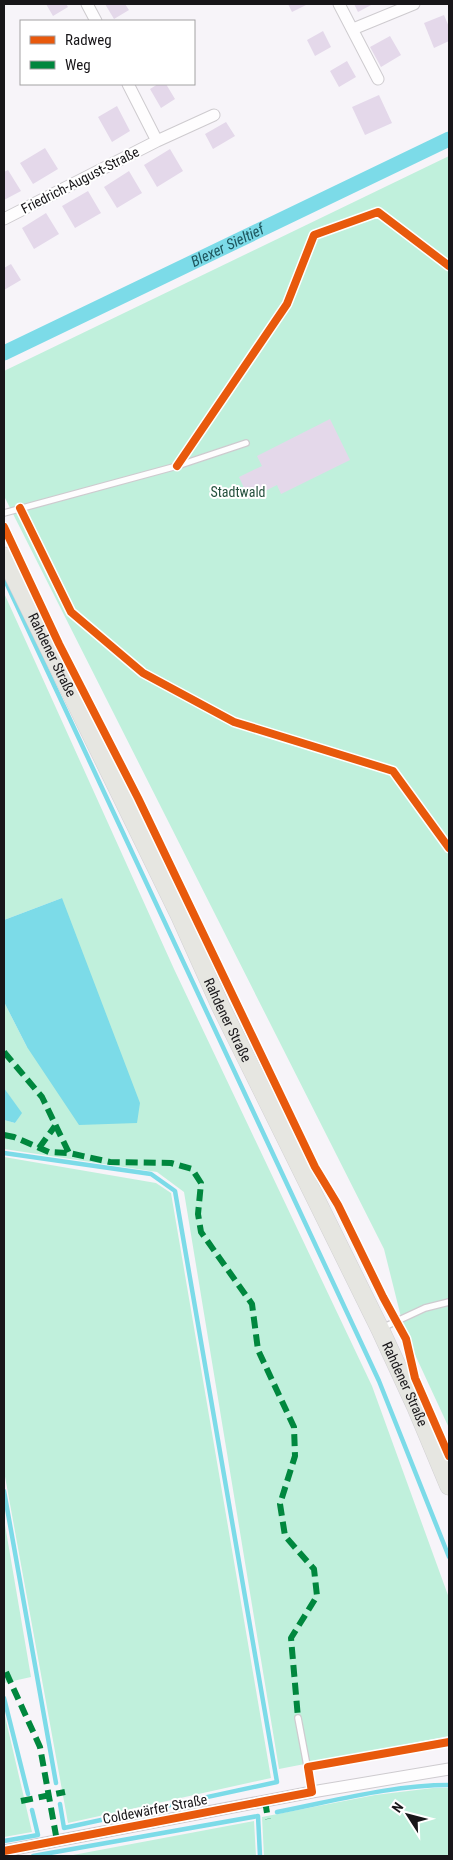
<svg xmlns="http://www.w3.org/2000/svg" width="453" height="1860" font-family="'Roboto Condensed',sans-serif">
<style>
.green{fill:#c0f0dc}
.water{fill:#7cdbe8}
.lines{fill:none;stroke-linecap:round;stroke-linejoin:round}
.stream{stroke:#7cdbe8;stroke-width:4.5}
.canal{stroke:#7cdbe8;stroke-width:15}
.building{fill:#e4d8ea}
.lane-casing{stroke:#cecbcf;stroke-width:8}
.street-casing{stroke:#cecbcf;stroke-width:13}
.primary-casing{stroke:#d2d1d3;stroke-width:19}
.lane{stroke:#fefdfe;stroke-width:5.5}
.street{stroke:#fefdfe;stroke-width:11}
.primary{stroke:#e6e6e1;stroke-width:18}
.quiet{stroke:#00873e;stroke-width:6;stroke-dasharray:12 6;stroke-linecap:butt}
.cycleway-casing{stroke:#fff;stroke-width:11}
.cycleway{stroke:#e8590c;stroke-width:8}
.labels{text-anchor:middle;stroke-width:4;stroke-linejoin:round;paint-order:stroke}
.street-label{font-size:14px;fill:#181619;stroke:#fff}
.park-label{font-size:14px;fill:#25513e;stroke:#fff}
.water-label{font-size:15px;font-style:italic;fill:#1e565d;stroke:#fff}
</style>
<rect width="100%" height="100%" fill="#f7f4f9"/>
<path class="green" d="M449 156V1428L405 1333 384 1249 4 496V371Z
M4 593 174 969 372 1386 449 1598V1736L279 1769 184 1192 157 1172 4 1149V1120L15 1123 21 1113 4 1088V1002L27 1047 62 898 4 920Z
M4 1157 156 1183 171 1193 271 1778 68 1823 4 1471Z
M4 1519 31 1677 4 1683Z
M4 1712 32 1832 4 1837Z
M433 1788H449V1856H264L262 1817 375 1795Z
M254 1821 256 1856H69L73 1855Z"/>
<path class="water" d="M62 898 140 1103 137 1123 79 1125 27 1047 4 1002V920Z
M4 1088 22 1113 15 1123 4 1120Z"/>
<g class="lines">
<path class="stream" d="M4 578 379 1381 449 1557
M4 1153 151 1174 175 1191 277 1782 64 1828 60 1804
M4 1491 56 1783
M4 1698 28 1794
M277 1812C334 1801 392 1785 449 1785
M4 1841 38 1835 32 1810
M33 1856 258 1816 260 1856"/>
<path class="canal" id="s1" d="M4 353 449 139"/>
</g>
<path class="building" d="M46 4H66L68 7 53 16Z
M105 4H125L129 10 114 19Z
M288 4H308L292 12Z
M354 4H373L358 12Z
M444 15 449 27V41L434 48 424 23Z
M323 31 331 47 315 56 307 40Z
M390 36 401 55 381 67 370 47Z
M347 61 356 77 339 87 330 71Z
M158 84H166L175 99 161 108 150 89Z
M379 95 392 123 365 135 352 107Z
M117 106 130 131 112 142 98 117Z
M226 122 235 136 213 149 205 134Z
M45 148 58 169 33 184 20 163Z
M170 149 183 171 157 187 144 165Z
M8 170 21 191 4 200V172Z
M129 171 142 193 117 208 104 187Z
M88 191 101 213 75 228 62 206Z
M46 213 59 234 34 249 22 228Z
M11 264 21 280 4 290V268Z
M330 419 350 460 281 494 277 485 249 499 239 477 262 466 257 456Z"/>
<g class="lines">
<g class="lane-casing">
<path id="lane" d="M4 513 177 466 246 443
M382 1328 425 1308 449 1302
M298 1718 312 1792"/>
</g>
<g class="street-casing">
<path id="street" d="M87 4 96 21
M339 4 378 79
M353 29 414 4
M128 84 157 141
M4 219 157 141 214 115
M4 1851 312 1792 449 1769"/>
</g>
<g class="primary-casing">
<g id="primary">
<path id="s2" d="M4 556 180 916 220 1005 380 1329 416 1407 449 1486"/>
</g>
</g>
<use href="#lane" class="lane"/>
<use href="#street" class="street"/>
<use href="#primary" class="primary"/>
<path class="quiet" d="M4 1052 42 1097 69 1153
M4 1135 14 1137 49 1152 69 1153 110 1162 171 1163 192 1169 201 1183 198 1214 201 1232 252 1304 258 1350 294 1427 295 1456 280 1504 285 1536 314 1569 317 1596 291 1638 298 1718
M39 1148 55 1126
M6 1672 40 1747 57 1841
M21 1801 65 1792
M265 1801 268 1819"/>
<g class="cycleway-casing">
<path id="cycleway" d="M177 466 287 304 314 235 378 212 449 266
M20 508 71 612 143 673 234 722 393 771 449 848
M4 527 59 644 138 798 315 1167 338 1205 383 1297 406 1339 415 1378 449 1456
M4 1851 312 1792 308 1767 449 1742"/>
</g>
<use href="#cycleway" class="cycleway"/>
</g>
<g class="labels">
<g class="street-label">
<text transform="translate(80 180) rotate(-27)" y="5">Friedrich-August-Straße</text>
<text dy="5" stroke="none"><textPath href="#s2" startOffset="110">Rahdener Straße</textPath></text>
<text dy="5" stroke="none"><textPath href="#s2" startOffset="515">Rahdener Straße</textPath></text>
<text dy="5" stroke="none"><textPath href="#s2" startOffset="920">Rahdener Straße</textPath></text>
<text transform="translate(155 1809) rotate(-11)" y="5">Coldewärfer Straße</text>
</g>
<g class="park-label">
<text x="238" y="497">Stadtwald</text>
</g>
<g class="water-label">
<text dy="5" stroke="none"><textPath href="#s1" startOffset="248">Blexer Sieltief</textPath></text>
</g>
</g>
<rect width="453" height="1860" fill="none" stroke="#181619" stroke-width="10"/>
<rect x="20" y="20" width="175" height="65" fill="#ffffff" stroke="#a3a2a3"/>
<rect x="30" y="36" width="25" height="8" fill="#e8590c" stroke="#a3a2a3"/>
<text x="65" y="45" font-size="15" fill="#181619">Radweg</text>
<rect x="30" y="61" width="25" height="8" fill="#00873e" stroke="#a3a2a3"/>
<text x="65" y="70" font-size="15" fill="#181619">Weg</text>
<g transform="translate(408 1815) rotate(306)" stroke="#ffffff" stroke-width="4" paint-order="stroke">
<path d="M0-4L9 19L0 12L-9 19Z" fill="#181619"/>
<text y="-8" font-size="14" font-weight="bold" text-anchor="middle" fill="#181619">N</text>
</g>
</svg>
